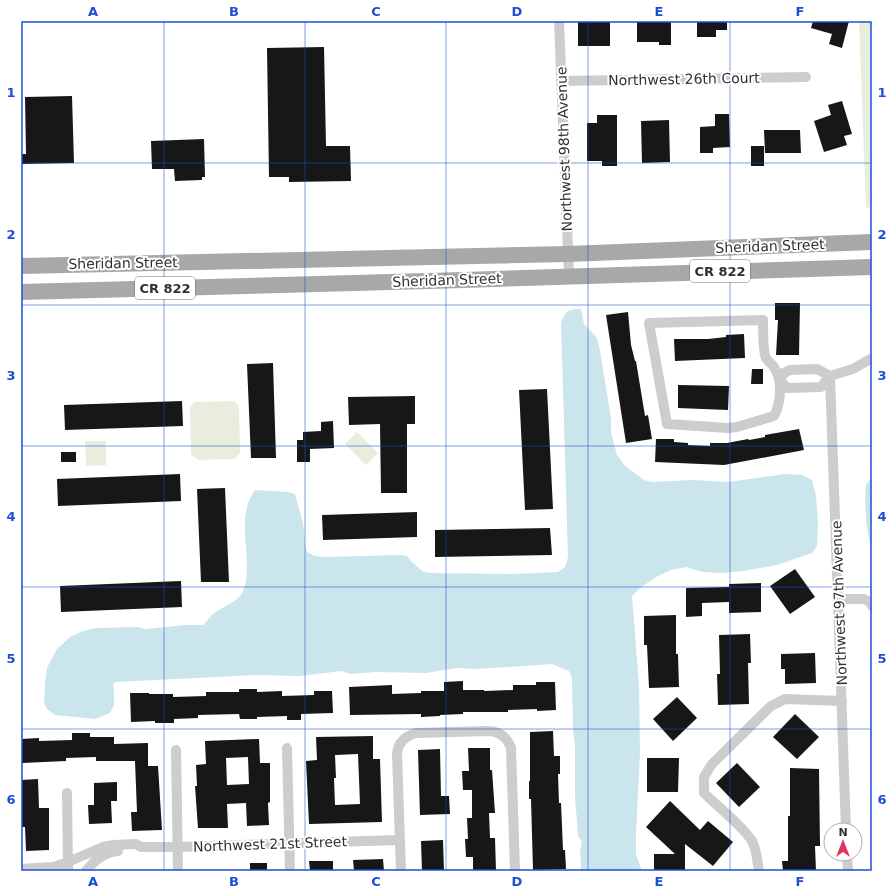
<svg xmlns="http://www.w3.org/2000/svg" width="893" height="892" font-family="'DejaVu Sans',sans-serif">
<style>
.green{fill:#e9edde}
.water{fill:#cbe5ec}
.building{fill:#171717;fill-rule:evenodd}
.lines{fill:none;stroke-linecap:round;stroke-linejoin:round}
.minor{stroke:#cdcdcd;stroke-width:10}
.primary{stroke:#a8a8a8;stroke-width:16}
.grid{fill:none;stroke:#1d4ed8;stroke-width:1;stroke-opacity:0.55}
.labels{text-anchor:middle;stroke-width:4;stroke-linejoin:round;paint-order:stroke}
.shield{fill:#fff;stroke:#6e6e6e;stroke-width:1}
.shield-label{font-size:13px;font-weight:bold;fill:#303030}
.street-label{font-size:14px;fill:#303030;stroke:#fff}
.neatline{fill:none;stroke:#1d4ed8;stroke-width:1.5}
.grid-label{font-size:13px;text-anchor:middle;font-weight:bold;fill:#1d4ed8}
</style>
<rect width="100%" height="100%" fill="#fff"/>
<path class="green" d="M859 21H872V207L866 208Z
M234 401 239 406 240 453 235 459 198 460 191 454 190 408 194 402Z
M357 432 378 453 366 465 345 444Z
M85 441H106V465L86 466Z"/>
<path class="water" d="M576 309H581L584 324 597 338 600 351 611 418V432L617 455 626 467 636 474 644 480 652 482 692 480 729 482 785 474 802 475 812 480 816 496 818 523 817 546 812 553 777 565 744 571 723 573 702 572 686 567 671 570 656 577 640 588 632 596 639 685 640 753 636 835V855L642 871H581C581 863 579 849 582 842L578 836 575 797V746L573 730 572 678 569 671 552 664 476 669 456 668 426 673 375 672 350 674 342 671 299 676 257 675 115 682 113 685 114 689V705L110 713 95 719 55 715 47 709 44 703 45 684 47 668 57 649 70 637 83 631 96 628 138 627 145 629 186 625H204C207 620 211 615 216 612 226 605 240 601 244 589 254 557 234 519 255 490L288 492 295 494C298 506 302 517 304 529 305 537 304 544 307 552L315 556 324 557 400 555 407 556 412 562 422 571 429 573 514 574 558 572 565 567 568 557 561 323C564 314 566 310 576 309Z
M871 478H872V548C866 533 864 502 866 486 867 483 869 481 871 478Z"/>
<path class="building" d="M578 21H610V46H578Z
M637 21H671V45H659V42H637Z
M697 21H727V30H716V37H697Z
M813 21H849L842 48 829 44 832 34 811 28Z
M324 47 326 146H350L351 181 289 182V177H269L267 48Z
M72 96 74 163 22 164V154H26L25 97Z
M842 101 852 134 844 136 847 145 824 152 814 121 831 115 828 105Z
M715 114H729L730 147 713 148V153H700V127L715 126Z
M597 115H617V166H602V161H587V123H597Z
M669 120 670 162 642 163 641 121Z
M764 130H800L801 153H765Z
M204 139 205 177H202V180L175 181 174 169H152L151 141Z
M751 146H764V166H751Z
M775 303H800L799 355H776L778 320H775Z
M628 312 631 345 635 361H636L645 416 648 415 652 439 626 443 606 315Z
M744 334 745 358 675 361 674 339H708L726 337V335Z
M273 363 276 458H251L247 364Z
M752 369H763V384H751Z
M678 385 729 386 728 410 678 408Z
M547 389 553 509 525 510 519 390Z
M415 396V424H407V493H381L380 424 349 425 348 397Z
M182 401 183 426 65 430 64 405Z
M333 421 334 448 310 449V462H297V440H303V432L321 431V422Z
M799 429 804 450 724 465 655 462 656 439H674V442L688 443V445L710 446V443H727L748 439 749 440 765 437V435Z
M61 452H76V462H61Z
M180 474 181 501 58 506 57 479Z
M225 488 229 582H201L197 489Z
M417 512V537L323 540 322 515Z
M550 528 552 555 435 557V530Z
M795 569 815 597 790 614 770 586Z
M181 581 182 607 61 612 60 586Z
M761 583V612L729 613V602L702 603V616L686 617V588L729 587V584Z
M676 615V654H678L679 687 649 688 647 645H644V616Z
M750 634 751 663H748L749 704 718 705 717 674H720L719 635Z
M815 653 816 683 785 684V669H781V654Z
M463 681V690H484V691L513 690V685H536V682H555L556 710 537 711V709L508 710V712H463V714L440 715V716L421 717V714L350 715 349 687 392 685V694L421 693V691H444V682Z
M239 689H257V692L282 691V696L314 695V691H332L333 713 301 714V720H287V716L257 717V719H240L239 714 198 715V718L174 719V723H155V721L131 722 130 693H149V694H173V697L206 696V692H239Z
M677 697 697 718 673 741 653 719Z
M795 714 819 737 797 759 773 737Z
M553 731 554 756H560V774H558L559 803H561L563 850H565L566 869 533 870 531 799H529V781H530V732Z
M72 733H90V737H114V744L148 743V766H158L162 830 132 831 131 812H137L135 761H96V757L66 758V761L22 763 21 739 39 738V741L72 740Z
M373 736V759H380L382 822 309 824 306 761 317 760 316 737ZM358 754 360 804 335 805 334 778H336L335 755Z
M259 739 260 763H270V802L268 803 269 825 247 826 246 803 227 804 228 828H198L195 786H197L196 765 206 764 205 741ZM248 757 249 784 227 785 226 758Z
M468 748H490V770H492L495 813H489L490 838H495L496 871H473V857H466L465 839H468L467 818H472V790H463L462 771H469Z
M440 749 441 796H449L450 814 420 815 418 750Z
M647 758H679L678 792H647Z
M737 763 760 787 739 807 716 783Z
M790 768 819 769 820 846H815L816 871H783L782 861H788V816H790Z
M38 779 39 808H49V850L26 851 25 827H21V780Z
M117 782V801H111L112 823 89 824 88 805H94V783Z
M670 801 700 830 708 821 733 842 713 866 685 844V871H654V854H675L646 827Z
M443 840 444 871H422L421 841Z
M383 859 384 871H354L353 860Z
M309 861H333V871H310Z
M250 863H267V871H250Z"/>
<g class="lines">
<path class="minor" d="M559 21 569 276
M561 81 806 77
M763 320C763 328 763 353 766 358 768 362 772 364 774 367 783 380 781 403 774 416L737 427 728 428 667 424 649 323Z
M817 369 830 376 821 387 787 388 780 380 784 373 790 370Z
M830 376 846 830
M830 376 853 369 872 358
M839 599H864L871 603 872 606
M287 748 290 871
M176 750 178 871
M67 793 68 871
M847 854 848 871
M21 869 53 867 68 862 103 847 114 845 136 844 141 847H177L399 840
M86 871C94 861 104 852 118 851
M401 871 397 754C398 743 405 736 416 733L487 731C499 731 507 737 511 748L515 871
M759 871C757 861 757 850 752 841 744 827 716 805 704 793V777L712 764 771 706 785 699 842 701"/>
<path class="primary" d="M21 266 568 254 872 242
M21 292 464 280 872 267"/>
</g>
<path class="grid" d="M164 21V871M305 21V871M446 21V871M588 21V871M730 21V871M21 163H872M21 305H872M21 446H872M21 587H872M21 729H872"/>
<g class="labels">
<g class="shield">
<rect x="690" y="260" width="60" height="22" rx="3"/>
<rect x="135" y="277" width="60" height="22" rx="3"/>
</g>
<g class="shield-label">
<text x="720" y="276">CR 822</text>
<text x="165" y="293">CR 822</text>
</g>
<g class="street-label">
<text transform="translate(684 79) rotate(-1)" y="5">Northwest 26th Court</text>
<text transform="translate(564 149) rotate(-92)" y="5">Northwest 98th Avenue</text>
<text transform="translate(770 246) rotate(-2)" y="5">Sheridan Street</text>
<text transform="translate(123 263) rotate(-1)" y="5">Sheridan Street</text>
<text transform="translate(447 280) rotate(-2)" y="5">Sheridan Street</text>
<text transform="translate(839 603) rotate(-92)" y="5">Northwest 97th Avenue</text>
<text transform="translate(270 844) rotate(-2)" y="5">Northwest 21st Street</text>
</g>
</g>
<rect width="893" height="892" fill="none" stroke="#ffffff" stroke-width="44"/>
<g transform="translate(843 842)"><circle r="19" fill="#ffffff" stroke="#acacac"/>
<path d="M0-3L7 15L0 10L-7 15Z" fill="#e63460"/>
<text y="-6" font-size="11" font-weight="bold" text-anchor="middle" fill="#303030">N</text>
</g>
<rect x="22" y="22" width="849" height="848" class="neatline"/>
<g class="grid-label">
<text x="93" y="16">A</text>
<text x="234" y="16">B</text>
<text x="376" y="16">C</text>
<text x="517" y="16">D</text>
<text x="659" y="16">E</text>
<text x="800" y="16">F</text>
<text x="11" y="97">1</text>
<text x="882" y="97">1</text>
<text x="11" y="239">2</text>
<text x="882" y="239">2</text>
<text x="11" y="380">3</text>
<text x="882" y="380">3</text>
<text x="11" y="521">4</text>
<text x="882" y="521">4</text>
<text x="11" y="663">5</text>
<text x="882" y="663">5</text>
<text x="11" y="804">6</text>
<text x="882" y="804">6</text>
<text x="93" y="886">A</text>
<text x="234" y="886">B</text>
<text x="376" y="886">C</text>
<text x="517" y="886">D</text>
<text x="659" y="886">E</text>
<text x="800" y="886">F</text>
</g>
</svg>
